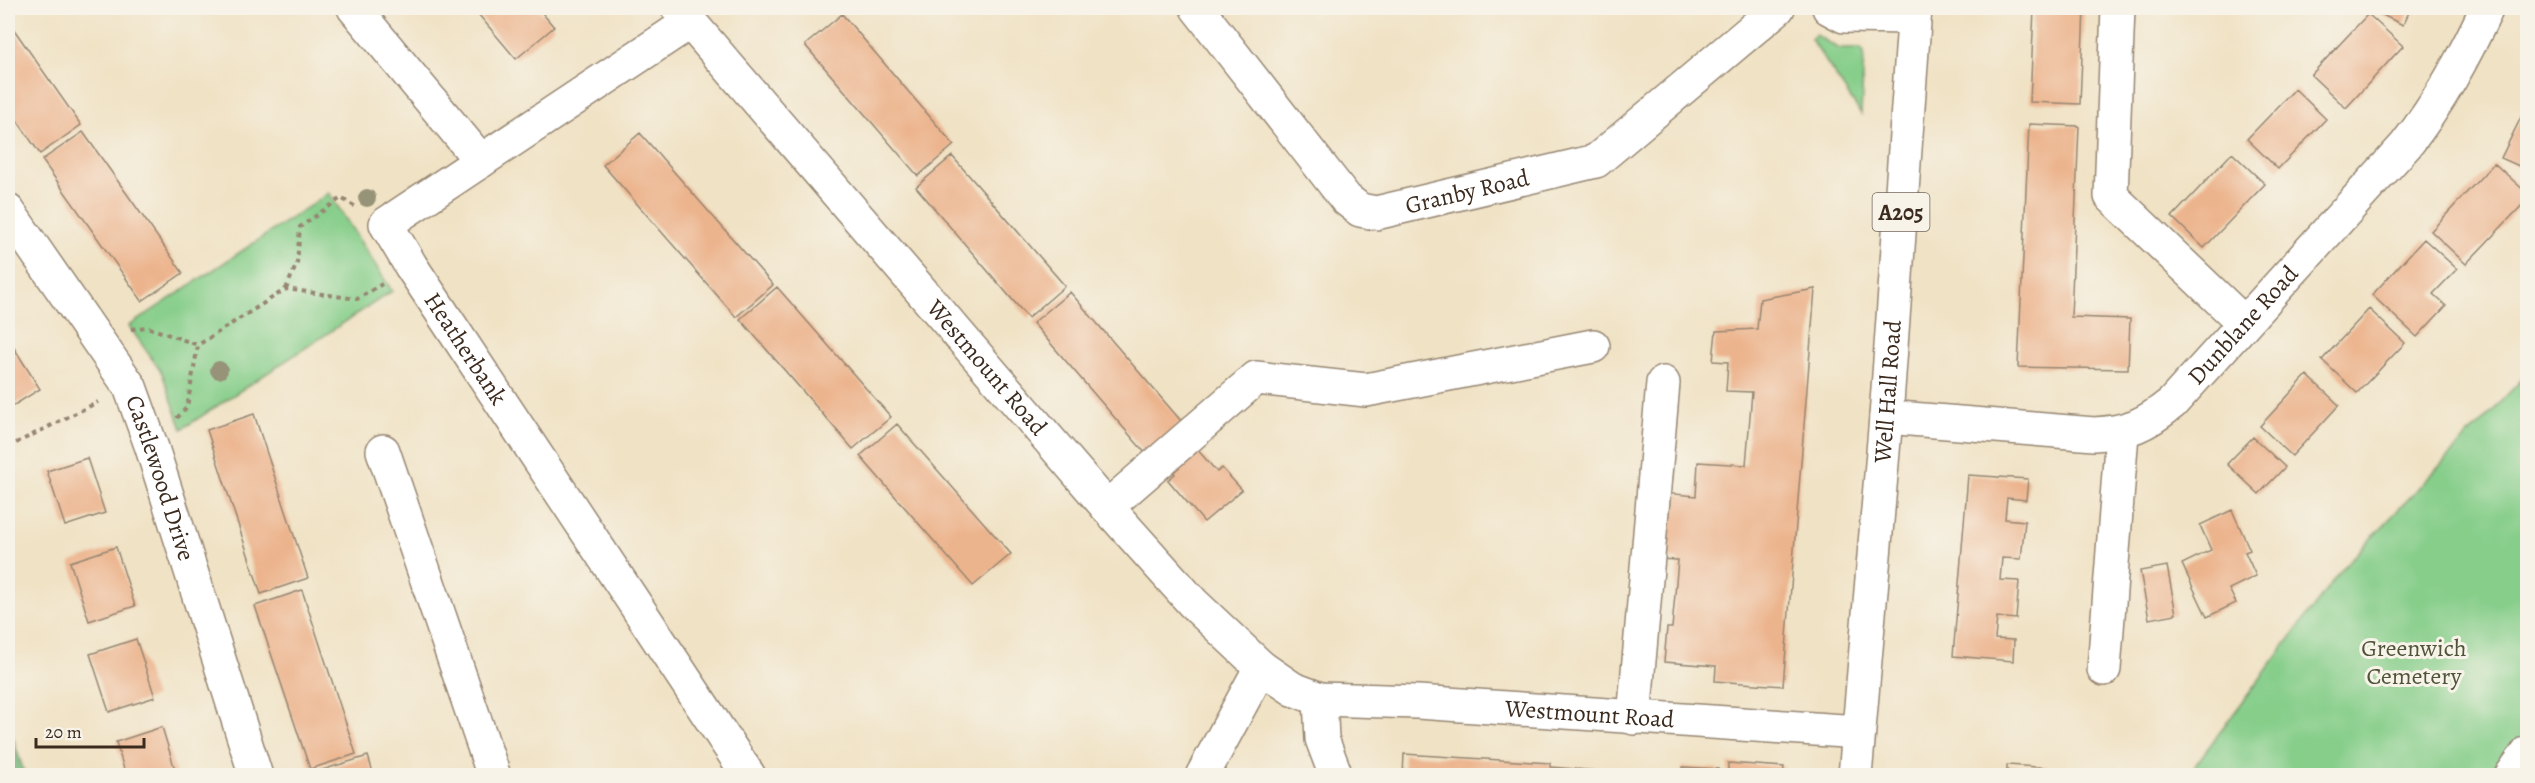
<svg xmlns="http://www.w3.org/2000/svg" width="2535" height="783" font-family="Alegreya,serif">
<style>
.green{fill:#86ce8a;stroke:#607c54;stroke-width:1.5}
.forest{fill:#6cb176;stroke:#546e4a;stroke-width:1.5}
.building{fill:#ecb48d}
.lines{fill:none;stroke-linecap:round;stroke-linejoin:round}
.minor-casing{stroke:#968672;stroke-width:36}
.highway-casing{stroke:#968672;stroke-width:36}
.path{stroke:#968672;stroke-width:4;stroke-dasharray:4.5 4.5;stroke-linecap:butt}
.minor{stroke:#fff;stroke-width:33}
.highway{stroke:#fff;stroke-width:33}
.tree{fill:#979378}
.labels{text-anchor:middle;stroke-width:6;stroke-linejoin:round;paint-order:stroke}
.shield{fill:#f7f3e8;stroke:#73665b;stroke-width:1.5}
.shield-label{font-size:22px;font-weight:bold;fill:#3b2a1e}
.street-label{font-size:24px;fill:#3b2a1e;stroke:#f7f3e8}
.park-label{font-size:24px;fill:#4e5339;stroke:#f7f3e8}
</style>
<rect width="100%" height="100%" fill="#f7f3e8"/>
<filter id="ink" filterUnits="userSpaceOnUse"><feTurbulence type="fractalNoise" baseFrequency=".0167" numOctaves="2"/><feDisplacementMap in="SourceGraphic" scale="12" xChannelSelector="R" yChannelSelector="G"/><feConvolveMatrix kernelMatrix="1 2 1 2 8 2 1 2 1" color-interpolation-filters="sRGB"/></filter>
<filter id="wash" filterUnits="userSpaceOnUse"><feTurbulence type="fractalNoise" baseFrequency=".008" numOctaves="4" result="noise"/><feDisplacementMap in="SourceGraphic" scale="24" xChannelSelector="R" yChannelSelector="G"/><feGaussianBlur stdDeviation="1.35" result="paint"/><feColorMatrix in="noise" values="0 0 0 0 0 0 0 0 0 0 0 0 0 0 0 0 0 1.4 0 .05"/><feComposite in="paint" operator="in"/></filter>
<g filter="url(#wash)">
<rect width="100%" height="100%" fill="#f0e2c5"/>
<path class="green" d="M1815 35 1840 49H1861L1864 52 1861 114 1811 39Z
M329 193 392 291 182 429 162 373 129 326Z
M2527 374V775L2187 776 2342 569Z"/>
<path class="forest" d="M8 723 25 775H8Z"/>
<g id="blocks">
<path class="building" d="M473 8H538L554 27 516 59Z
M2034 8H2084L2080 104 2030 102Z
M2368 8H2411L2403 25Z
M842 14 954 145 918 176 805 45Z
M2368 14 2403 46 2346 108 2311 75Z
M8 21 81 125 40 154 8 107Z
M2295 89 2326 119 2278 169 2247 139Z
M2528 103V170L2501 158Z
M2029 124 2079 126 2071 317 2130 319 2128 369 2018 367Z
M83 132 183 273 142 301 42 160Z
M640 133 773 285 736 317 603 165Z
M2232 153 2265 184 2204 248 2172 217Z
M952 156 1065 286 1028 318 916 187Z
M2494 163 2528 194V199L2466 264 2431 231Z
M2424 239 2457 269 2433 294 2446 306 2417 337 2372 295Z
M777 287 891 417 853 449 740 319Z
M1815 289 1783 686 1715 681 1716 666 1664 662 1667 628H1672L1678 560 1658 559 1664 493 1696 496 1698 462 1746 465 1752 392 1726 391 1728 362 1713 361 1716 331 1757 329 1760 299Z
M1070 292 1182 422 1146 454 1033 323Z
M2369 309 2405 343 2357 393 2322 360Z
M9 340 40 389 8 409V341Z
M2307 375 2339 405 2292 456 2260 426Z
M254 414 308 578 261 594 207 430Z
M897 424 1011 554 973 586 860 456Z
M2253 437 2285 467 2259 494 2227 464Z
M1196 448 1217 472 1222 468 1242 490 1204 522 1168 480 1175 474 1171 469Z
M87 458 105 513 65 526 47 471Z
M1968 475 2028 479 2026 500 2007 498 2006 508 2005 519 2025 521 2021 559 2002 558 2000 580 2019 581 2016 619 1997 617 1996 629 1995 639 2014 640 2013 661 1953 656Z
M2232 510 2250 550 2245 552 2256 576 2229 589 2236 603 2207 617 2182 564 2211 550 2200 525Z
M116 547 135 606 89 621 70 562Z
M2167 566 2176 614 2149 619 2140 571Z
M302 590 356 754 310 769 255 606Z
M136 639 155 697 109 712 90 654Z
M162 727 177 776H126L116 742Z
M1404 754 1550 763V767L1662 776H1403Z
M368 756 374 776H323L322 770Z
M1728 763 1784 767 1783 776H1682L1683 767 1718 769 1717 772 1728 773Z
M2007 765 2052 768 2051 776H2007Z"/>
</g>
</g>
<g filter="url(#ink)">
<use href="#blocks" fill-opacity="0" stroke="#968672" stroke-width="1.5"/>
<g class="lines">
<g class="minor-casing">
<g id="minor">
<path d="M354 8 481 161"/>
<path id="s1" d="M678 8 1107 507 1193 603 1261 667 1293 689 1320 699 1418 702 1858 732"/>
<path id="s2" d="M1197 8 1346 199 1360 210 1376 213 1596 161 1778 8"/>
<path d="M1829 8 1844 16 1914 17"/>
<path d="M2118 8 2111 196 2244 323"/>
<path id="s3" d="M690 22 386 224 411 266 749 776"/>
<path id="s4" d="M8 211 130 387 152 448 256 776"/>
<path id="s5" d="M1886 417 2094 434C2129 432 2145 425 2172 403L2406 145C2440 102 2464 57 2487 8"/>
<path d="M383 451 494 776"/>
<path d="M1107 507 1256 378 1366 390 1593 346"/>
<path d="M2104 669 2122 433"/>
<path d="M1320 699 1322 739 1336 776"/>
<path d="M1634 718 1663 383"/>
<path d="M1202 776 1261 667"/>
<path d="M2511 776 2528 752"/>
</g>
</g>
<g class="highway-casing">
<g id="highway">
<path id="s6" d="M1855 776 1886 417 1915 8"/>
</g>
</g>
<path class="path" d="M286 289 297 263 300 227 341 198 356 207
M131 329 147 327 198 345
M177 418 187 407 198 345 286 289 357 299 382 284
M8 447 98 402"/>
<use href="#minor" class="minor"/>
<use href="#highway" class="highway"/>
</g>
<g class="tree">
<circle cx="367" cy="198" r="9"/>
<circle cx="219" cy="370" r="9"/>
</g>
</g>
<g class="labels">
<rect class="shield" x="1872.5" y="193" width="57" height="38" rx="4.5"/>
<g class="shield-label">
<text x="1901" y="220">A205</text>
</g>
<g class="street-label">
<text dy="8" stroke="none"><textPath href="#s2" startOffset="370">Granby Road</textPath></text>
<text dy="8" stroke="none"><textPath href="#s5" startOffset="400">Dunblane Road</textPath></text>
<text dy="8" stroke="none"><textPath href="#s3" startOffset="513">Heatherbank</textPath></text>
<text dy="8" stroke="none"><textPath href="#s1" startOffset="474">Westmount Road</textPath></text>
<text dy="8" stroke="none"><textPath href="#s6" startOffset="386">Well Hall Road</textPath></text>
<text dy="8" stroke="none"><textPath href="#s4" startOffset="310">Castlewood Drive</textPath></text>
<text dy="8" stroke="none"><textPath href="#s1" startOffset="1218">Westmount Road</textPath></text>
</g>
<g class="park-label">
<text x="2414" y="656">Greenwich<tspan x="2414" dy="28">Cemetery</tspan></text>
</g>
</g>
<rect width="2535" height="783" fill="none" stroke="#f7f3e8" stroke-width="30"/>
<path d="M36 738v9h108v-9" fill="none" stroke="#3b2a1e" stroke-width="3"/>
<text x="45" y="738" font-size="18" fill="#3b2a1e" stroke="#f7f3e8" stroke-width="4.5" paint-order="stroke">20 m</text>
</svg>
